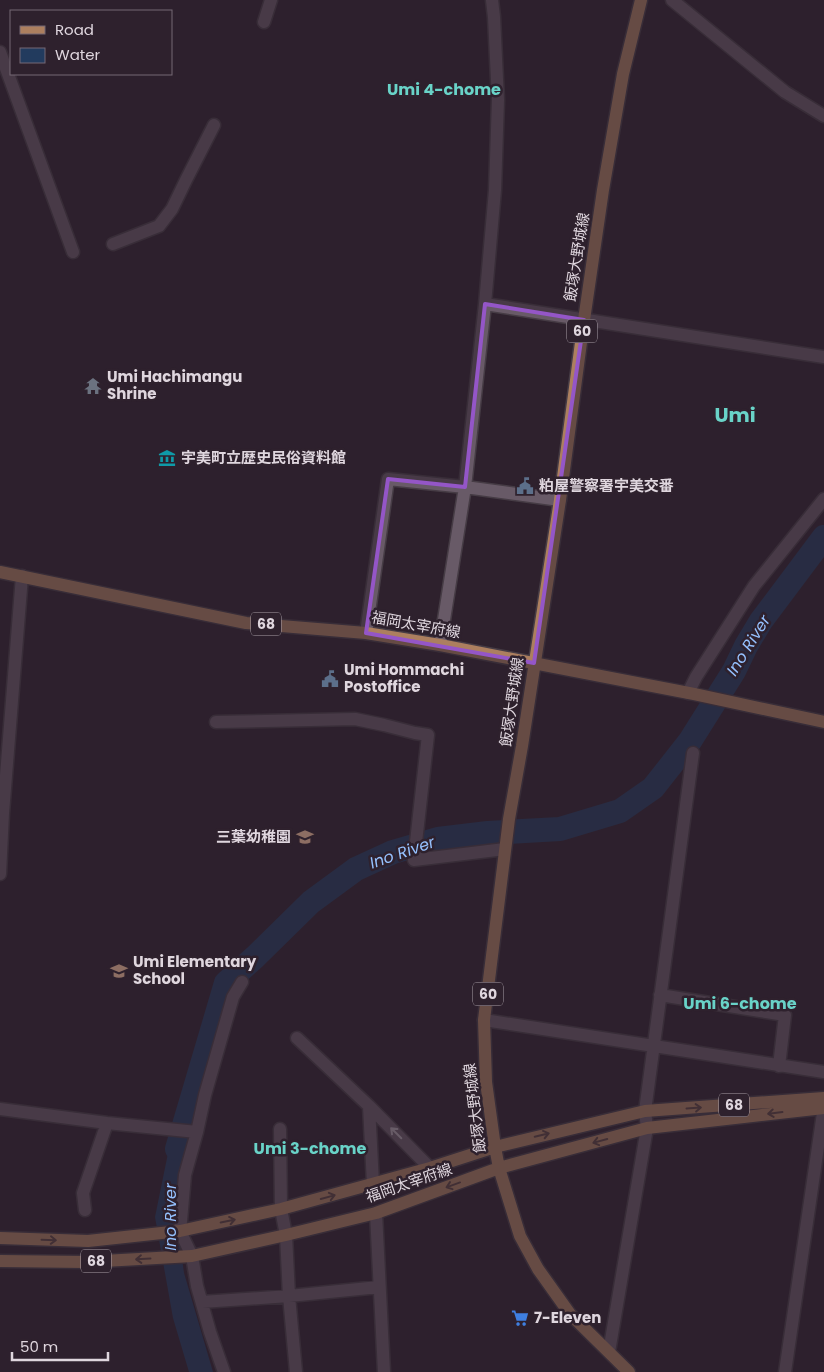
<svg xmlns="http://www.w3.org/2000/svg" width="824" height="1372" font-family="Poppins,'Noto Sans JP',sans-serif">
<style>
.water{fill:#223b5e}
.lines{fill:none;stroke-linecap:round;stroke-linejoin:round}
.river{stroke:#223b5e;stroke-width:24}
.street-casing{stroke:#463c45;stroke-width:15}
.secondary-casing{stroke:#463c45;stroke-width:15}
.primary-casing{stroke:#463c45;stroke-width:15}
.street{stroke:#685a67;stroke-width:12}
.secondary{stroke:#685a67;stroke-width:12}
.primary{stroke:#ac7f5f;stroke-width:12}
.oneway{stroke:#5a423e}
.oneway2{stroke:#afa4ae}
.marked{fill:none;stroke:#9456c7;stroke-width:4;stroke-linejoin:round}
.labels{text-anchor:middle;stroke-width:5;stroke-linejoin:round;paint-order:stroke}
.shield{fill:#2e212d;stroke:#aaa0a9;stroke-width:1}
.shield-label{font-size:14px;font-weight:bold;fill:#dfd6de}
.street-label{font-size:15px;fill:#dfd6de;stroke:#2e212d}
.poi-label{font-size:15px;font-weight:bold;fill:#dfd6de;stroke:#2e212d;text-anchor:start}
.neighbourhood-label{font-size:16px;font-weight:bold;fill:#69d3c8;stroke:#2e212d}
.water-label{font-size:16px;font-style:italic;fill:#95c1fe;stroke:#2e212d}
.district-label{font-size:20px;font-weight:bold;fill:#69d3c8;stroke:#2e212d}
</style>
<rect width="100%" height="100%" fill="#2e212d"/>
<path class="water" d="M195 1116 177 1191 176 1217 184 1273 213 1372H189L173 1318 155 1217 175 1119Z"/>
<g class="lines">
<path class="river" d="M177 1149 226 983 255 957 311 902 356 869 393 852 438 839 488 833 560 829 620 811 653 788 690 741 734 671 746 646 761 621 824 537"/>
<g class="street-casing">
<path id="street" d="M264 22 271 0
M0 52 73 252
M113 244 159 226 172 209 186 180 214 125
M485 304 824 357
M366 633 388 479 465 487 560 500
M440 645 465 487 485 304 495 190 498 100 494 17 492 0
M688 693 696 677 754 586 824 499
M216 722 355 719 384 725 415 733 428 735 414 860 505 849
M660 995 785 1015 779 1066
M484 1020 824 1072
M297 1038 369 1106 430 1168
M369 1106 373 1184
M0 1109 107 1123 197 1132
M280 1129 281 1209 286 1235 289 1296 296 1372
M85 1210 83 1193 107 1123
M376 1213 384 1372
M202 1302 289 1296 379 1287
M609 1352 647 1128 645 1111 693 753
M224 1372 210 1332 197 1286 192 1256 180 1231 181 1221 185 1175 197 1132 205 1095 233 997 242 982
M785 1372 824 1106"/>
</g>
<g class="secondary-casing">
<path id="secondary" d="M672 0 785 92 824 116
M0 874 3 813 22 576"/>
</g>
<g class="primary-casing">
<path id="primary" d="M0 572 246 623 366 633 440 645 694 694 824 722
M0 1238 88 1241 180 1231 281 1209 430 1168 495 1147 645 1111 824 1098
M0 1261 86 1262 192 1256 286 1235 376 1213 499 1168 647 1128 824 1108
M629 1372 570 1314 538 1269 520 1236 499 1168 495 1147 486 1082 484 1020 509 819 522 746 560 500 584 320 603 190 623 74 641 0"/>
</g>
<use href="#street" class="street"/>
<use href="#secondary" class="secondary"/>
<use href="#primary" class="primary"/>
</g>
<defs><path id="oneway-shaft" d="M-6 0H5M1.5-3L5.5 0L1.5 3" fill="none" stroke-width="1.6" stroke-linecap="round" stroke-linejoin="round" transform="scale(1.25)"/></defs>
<g class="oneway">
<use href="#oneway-shaft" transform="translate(694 1108) rotate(-4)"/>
<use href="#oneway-shaft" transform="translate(775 1113) rotate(173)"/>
<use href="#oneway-shaft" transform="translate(542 1135) rotate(-13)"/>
<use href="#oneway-shaft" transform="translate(600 1141) rotate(165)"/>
<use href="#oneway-shaft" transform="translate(453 1185) rotate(160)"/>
<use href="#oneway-shaft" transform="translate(328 1197) rotate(-15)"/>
<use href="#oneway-shaft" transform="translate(228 1221) rotate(-12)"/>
<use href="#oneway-shaft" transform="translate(49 1240) rotate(2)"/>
<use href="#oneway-shaft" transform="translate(143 1259) rotate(177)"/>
</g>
<use class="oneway2" href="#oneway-shaft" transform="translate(396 1133) rotate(-135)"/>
<path d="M0 0H824V1372H0ZM485 304 584 320 534 663 366 633 388 479 465 487Z" fill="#2e212d" fill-opacity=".55" fill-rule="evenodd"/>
<path class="marked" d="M485 304 584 320 534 663 366 633 388 479 465 487Z"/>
<defs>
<g id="temple-bare" transform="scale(1.35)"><path d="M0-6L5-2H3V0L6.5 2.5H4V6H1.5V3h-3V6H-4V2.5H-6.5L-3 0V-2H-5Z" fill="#6b7280" stroke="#2e212d" stroke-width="2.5" paint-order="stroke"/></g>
<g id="museum-bare" transform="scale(1.35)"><path d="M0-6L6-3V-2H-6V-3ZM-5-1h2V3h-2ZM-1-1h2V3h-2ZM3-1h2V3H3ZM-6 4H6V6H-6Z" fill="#0f9aa8" stroke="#2e212d" stroke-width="2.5" paint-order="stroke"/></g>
<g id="civic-bare" transform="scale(1.35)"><path d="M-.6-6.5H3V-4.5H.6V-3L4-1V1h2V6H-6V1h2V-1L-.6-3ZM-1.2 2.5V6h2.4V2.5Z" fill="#5c6f8a" stroke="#2e212d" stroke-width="2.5" paint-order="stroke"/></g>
<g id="school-bare" transform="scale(1.35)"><path d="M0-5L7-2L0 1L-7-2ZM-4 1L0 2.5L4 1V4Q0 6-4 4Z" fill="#8d6e63" stroke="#2e212d" stroke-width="2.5" paint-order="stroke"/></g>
<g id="supermarket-bare" transform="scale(1.35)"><path d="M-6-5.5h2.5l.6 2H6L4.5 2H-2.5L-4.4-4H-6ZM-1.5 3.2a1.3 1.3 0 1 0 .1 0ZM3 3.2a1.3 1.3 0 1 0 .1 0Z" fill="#3f7fe0" stroke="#2e212d" stroke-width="2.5" paint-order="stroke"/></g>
</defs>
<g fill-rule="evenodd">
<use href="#temple-bare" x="93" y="386"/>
<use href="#museum-bare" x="167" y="458"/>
<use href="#civic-bare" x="525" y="486"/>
<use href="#civic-bare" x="330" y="679"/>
<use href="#school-bare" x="305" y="837"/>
<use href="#school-bare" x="119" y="971"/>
<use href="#supermarket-bare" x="520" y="1318"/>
</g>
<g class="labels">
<g class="shield">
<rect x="567" y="319.5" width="30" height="23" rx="4"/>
<rect x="251" y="612.5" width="30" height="23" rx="4"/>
<rect x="473" y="982.5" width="30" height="23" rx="4"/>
<rect x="719" y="1093.5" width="30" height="23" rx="4"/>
<rect x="81" y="1249.5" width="30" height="23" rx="4"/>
</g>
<g class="shield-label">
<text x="582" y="336">60</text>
<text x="266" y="629">68</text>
<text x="488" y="999">60</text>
<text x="734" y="1110">68</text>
<text x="96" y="1266">68</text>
</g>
<g class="street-label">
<text transform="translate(577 257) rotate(-81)" y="5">飯塚大野城線</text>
<text transform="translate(416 625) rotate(10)" y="5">福岡太宰府線</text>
<text transform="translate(512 702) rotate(-82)" y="5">飯塚大野城線</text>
<text transform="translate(475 1108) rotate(-97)" y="5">飯塚大野城線</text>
<text transform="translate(409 1183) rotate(-19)" y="5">福岡太宰府線</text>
</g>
<g class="poi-label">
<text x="107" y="382">Umi Hachimangu<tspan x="107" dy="17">Shrine</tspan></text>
<text x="181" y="463">宇美町立歴史民俗資料館</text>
<text x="539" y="491">粕屋警察署宇美交番</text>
<text x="344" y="675">Umi Hommachi<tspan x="344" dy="17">Postoffice</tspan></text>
<text x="291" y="842" text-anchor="end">三葉幼稚園</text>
<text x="133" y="967">Umi Elementary<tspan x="133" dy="17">School</tspan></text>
<text x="534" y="1323">7-Eleven</text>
</g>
<g class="neighbourhood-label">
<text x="444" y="95">Umi 4-chome</text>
<text x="740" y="1009">Umi 6-chome</text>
<text x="310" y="1154">Umi 3-chome</text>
</g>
<g class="water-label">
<text transform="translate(748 645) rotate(-58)" y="6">Ino River</text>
<text transform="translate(402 852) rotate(-19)" y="6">Ino River</text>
<text transform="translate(170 1217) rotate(-90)" y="6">Ino River</text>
</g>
<g class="district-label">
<text x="735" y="422">Umi</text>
</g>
</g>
<rect x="10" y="10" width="162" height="65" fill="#2e212d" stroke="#756974"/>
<rect x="20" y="26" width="25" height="8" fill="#ac7f5f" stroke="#756974"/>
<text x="55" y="35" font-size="15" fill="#dfd6de">Road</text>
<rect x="20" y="48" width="25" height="15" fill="#223b5e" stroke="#756974"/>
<text x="55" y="60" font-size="15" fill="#dfd6de">Water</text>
<path d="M12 1352v8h96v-8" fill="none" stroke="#dfd6de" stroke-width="2.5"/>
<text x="20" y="1352" font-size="15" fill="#dfd6de" stroke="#2e212d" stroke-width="4" paint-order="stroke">50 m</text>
</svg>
